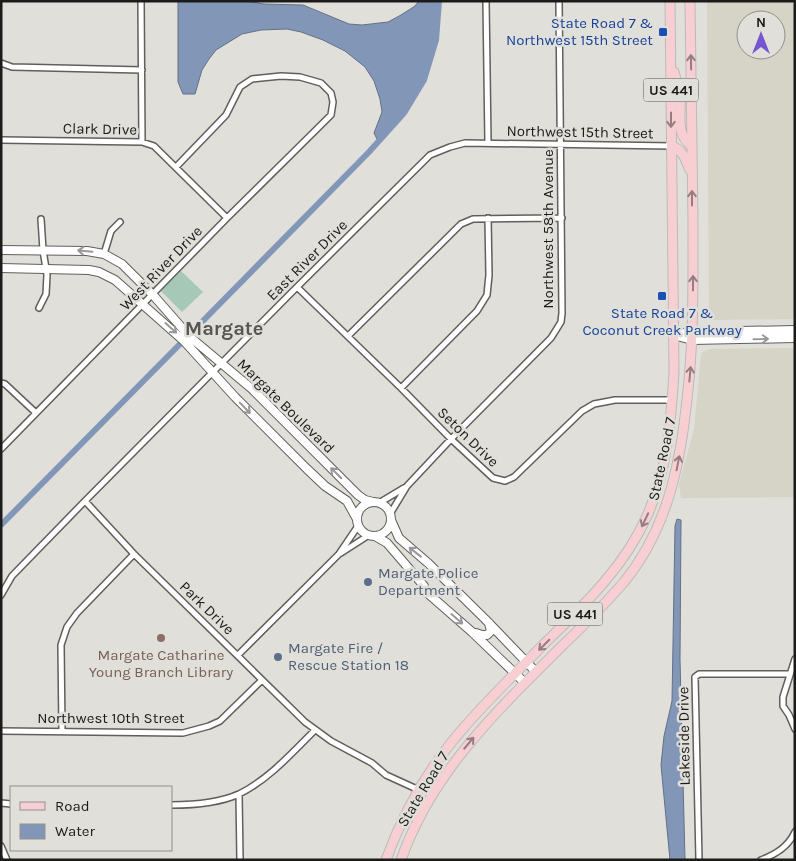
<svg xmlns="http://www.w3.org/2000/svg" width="796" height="861" font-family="Karla,sans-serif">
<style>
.built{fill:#d6d3c7;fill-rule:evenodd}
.green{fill:#a6c8b7}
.water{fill:#8296b8;stroke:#637188}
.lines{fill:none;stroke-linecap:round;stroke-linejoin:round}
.canal{stroke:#8296b8;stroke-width:6}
.street-casing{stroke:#605f5b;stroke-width:8}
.secondary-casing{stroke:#605f5b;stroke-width:10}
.primary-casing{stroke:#bbbbba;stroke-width:11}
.street{stroke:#fff;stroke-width:5}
.secondary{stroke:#fff;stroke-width:8}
.primary{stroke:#f7cfd2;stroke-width:9}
.oneway{stroke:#947e7f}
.oneway2{stroke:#989898}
.transit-dot{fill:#1a4fb4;stroke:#e0dfda;stroke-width:2}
.service-dot{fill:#5c6f8a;stroke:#e0dfda;stroke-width:2}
.education-dot{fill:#8d6e63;stroke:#e0dfda;stroke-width:2}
.labels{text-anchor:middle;stroke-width:5;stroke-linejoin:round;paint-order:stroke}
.shield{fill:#e0dfda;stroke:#565653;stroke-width:1}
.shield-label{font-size:14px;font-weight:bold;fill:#1b1b19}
.transit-label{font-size:15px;fill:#164399;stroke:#e0dfda;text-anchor:end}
.street-label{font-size:15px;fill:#1b1b19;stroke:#e0dfda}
.service-label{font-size:15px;fill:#4e5e75;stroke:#e0dfda;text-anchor:start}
.education-label{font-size:15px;fill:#785e54;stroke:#e0dfda}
.district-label{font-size:20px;font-weight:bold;fill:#575652;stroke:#e0dfda}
</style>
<rect width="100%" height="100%" fill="#e0dfda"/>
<path class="built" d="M707 1H795V319L709 320ZM746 20H776V50H746Z
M795 348V497L681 498 679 484 694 429 701 355 703 352 710 349Z"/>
<path class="green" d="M181 271 203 292 182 312 161 291Z"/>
<path class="water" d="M178 1H246L264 4 303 5 349 24 362 25 388 22 401 15 415 6 419 1H439L436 40 424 80 404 113 378 141 374 133 382 112 380 99 374 81 365 67 345 51 323 40 301 32 287 29 261 30 242 34 216 50 209 59 202 70 195 94H183L178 82Z
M677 519 681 520 680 659 685 860H670L661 765 664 736 672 701 675 526Z"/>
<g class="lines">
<path class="canal" d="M194 330 369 152 404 113 424 80 436 40 439 1
M1 525 180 344"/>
<g class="street-casing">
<path id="street" d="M141 1 142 142
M486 1 488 143
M1 63 12 67 142 70
M1 140 142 142 154 146 227 218
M104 254 111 231 120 222
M297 287 401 388 451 439 493 478 505 481 514 477 582 411 594 404 615 400H672
M39 308 46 294 47 275 43 250 41 219
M348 336 461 224 473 219 562 218
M1 383 5 384 36 413
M401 388 477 311 487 295 489 275 488 218
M1 449 227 218 331 115 333 102 331 93 321 83 300 77 281 76 252 79 240 87 226 115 176 167
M85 501 134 554 305 722 331 741 372 763 386 775 419 790
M379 503 404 488
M390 514 407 486 451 439 551 338 561 322 562 313 559 1
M341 553 369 535
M1 595 12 576 85 501 297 287 430 155 450 147 465 143 672 146
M238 655 339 554 358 526
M795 659 783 697V706L789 715 795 729
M1 731 183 733 209 726 220 721 262 680
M62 731 61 645 67 627 77 613 134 554
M239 794 240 860
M1 803 11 804
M171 805C193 805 219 803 239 794 268 780 293 752 315 730
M1 846 7 860
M699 860 695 677 699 674H790
M761 860C776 854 788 847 795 832"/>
</g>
<g class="secondary-casing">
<path id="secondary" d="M1 250 87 251 104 254 122 264 153 295 190 337 252 389 358 495 365 500 373 502
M1 268 89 270 99 272 115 280 184 341 235 397 307 469 325 486 347 501 357 519
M677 334 692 332 795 330
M673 335 692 340 795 338
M357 519a17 17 0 1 1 34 0a17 17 0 1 1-34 0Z
M391 520 399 538 428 563 485 619 536 672
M375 536 387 543 424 586V590L472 632 525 683
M476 633 482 635H487L491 631 489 623"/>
</g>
<g class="primary-casing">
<path id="primary" d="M674 72C676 80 680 88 680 95 682 114 674 134 692 146
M672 146C684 151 685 159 690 170
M386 860C402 816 425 774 455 738 482 705 513 676 543 645 583 606 624 568 647 516 667 471 671 421 674 372L670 1
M401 860C432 771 499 709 564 644 585 624 605 604 624 582 665 532 679 471 686 408 694 346 693 284 693 222 692 148 691 75 690 1"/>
</g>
<use href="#street" class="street"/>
<use href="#secondary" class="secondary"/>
<use href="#primary" class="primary"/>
</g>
<defs><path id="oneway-shaft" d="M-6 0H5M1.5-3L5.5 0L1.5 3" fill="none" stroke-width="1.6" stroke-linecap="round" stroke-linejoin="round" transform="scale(1.25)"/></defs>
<g class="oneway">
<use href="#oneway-shaft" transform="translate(691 62) rotate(-91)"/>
<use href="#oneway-shaft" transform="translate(671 120) rotate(90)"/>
<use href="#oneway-shaft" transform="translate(692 198) rotate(-90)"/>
<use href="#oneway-shaft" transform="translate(693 283) rotate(-90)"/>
<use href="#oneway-shaft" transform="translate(690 374) rotate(-85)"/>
<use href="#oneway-shaft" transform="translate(678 463) rotate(-79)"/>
<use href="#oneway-shaft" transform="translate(645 520) rotate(115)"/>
<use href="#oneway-shaft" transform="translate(544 645) rotate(135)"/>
<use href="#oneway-shaft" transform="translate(469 743) rotate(-50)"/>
</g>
<g class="oneway2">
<use href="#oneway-shaft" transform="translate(85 251) rotate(-175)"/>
<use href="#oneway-shaft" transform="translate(171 328) rotate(42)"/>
<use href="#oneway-shaft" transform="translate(761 339) rotate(-1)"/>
<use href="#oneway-shaft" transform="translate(245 408) rotate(46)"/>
<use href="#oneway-shaft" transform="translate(336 473) rotate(-135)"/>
<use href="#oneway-shaft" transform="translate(415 552) rotate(-142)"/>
<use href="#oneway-shaft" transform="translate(457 619) rotate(41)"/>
</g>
<g class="transit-dot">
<rect x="658" y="27" width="10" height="10" rx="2.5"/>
<rect x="657" y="291" width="10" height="10" rx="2.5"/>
</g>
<g class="service-dot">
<circle cx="368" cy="582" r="5"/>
<circle cx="278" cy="657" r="5"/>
</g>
<circle class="education-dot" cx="161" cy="638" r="5"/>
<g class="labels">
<g class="shield">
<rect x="643.5" y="78.5" width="55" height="23" rx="4"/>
<rect x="547.5" y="602.5" width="55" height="23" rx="4"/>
</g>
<g class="shield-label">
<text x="671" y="95">US 441</text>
<text x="575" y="619">US 441</text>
</g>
<g class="transit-label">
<text x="653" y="28">State Road 7 &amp;<tspan x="653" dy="17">Northwest 15th Street</tspan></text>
<text x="662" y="318" text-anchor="middle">State Road 7 &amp;<tspan x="662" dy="17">Coconut Creek Parkway</tspan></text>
</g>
<g class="street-label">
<text transform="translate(100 129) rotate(1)" y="5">Clark Drive</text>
<text transform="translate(580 132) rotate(1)" y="5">Northwest 15th Street</text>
<text transform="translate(548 229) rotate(-90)" y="5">Northwest 58th Avenue</text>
<text transform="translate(307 260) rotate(-45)" y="5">East River Drive</text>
<text transform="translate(161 268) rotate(-46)" y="5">West River Drive</text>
<text transform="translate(286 406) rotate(44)" y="5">Margate Boulevard</text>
<text transform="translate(468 437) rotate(44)" y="5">Seton Drive</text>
<text transform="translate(662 459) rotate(-78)" y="5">State Road 7</text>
<text transform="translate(207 608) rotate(44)" y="5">Park Drive</text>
<text x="111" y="723">Northwest 10th Street</text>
<text transform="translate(684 736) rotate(-91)" y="5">Lakeside Drive</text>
<text transform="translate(423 789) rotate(-59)" y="5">State Road 7</text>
</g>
<g class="service-label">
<text x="378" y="578">Margate Police<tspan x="378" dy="17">Department</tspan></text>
<text x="288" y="653">Margate Fire /<tspan x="288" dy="17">Rescue Station 18</tspan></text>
</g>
<g class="education-label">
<text x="161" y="660">Margate Catharine<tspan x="161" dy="17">Young Branch Library</tspan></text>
</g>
<g class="district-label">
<text x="224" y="335">Margate</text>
</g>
</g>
<rect width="796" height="861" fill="none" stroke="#1b1b19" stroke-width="5"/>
<rect x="10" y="786" width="162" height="65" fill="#e0dfda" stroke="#91918d"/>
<rect x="20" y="802" width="25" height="8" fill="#f7cfd2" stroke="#91918d"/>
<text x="55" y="811" font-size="15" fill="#1b1b19">Road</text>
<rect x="20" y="824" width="25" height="15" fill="#8296b8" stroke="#91918d"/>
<text x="55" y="836" font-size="15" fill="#1b1b19">Water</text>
<g transform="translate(761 35)"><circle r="24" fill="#e0dfda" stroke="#91918d"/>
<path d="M0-4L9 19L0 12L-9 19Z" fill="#7656d0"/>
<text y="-8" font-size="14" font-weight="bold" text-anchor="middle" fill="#1b1b19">N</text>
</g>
</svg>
